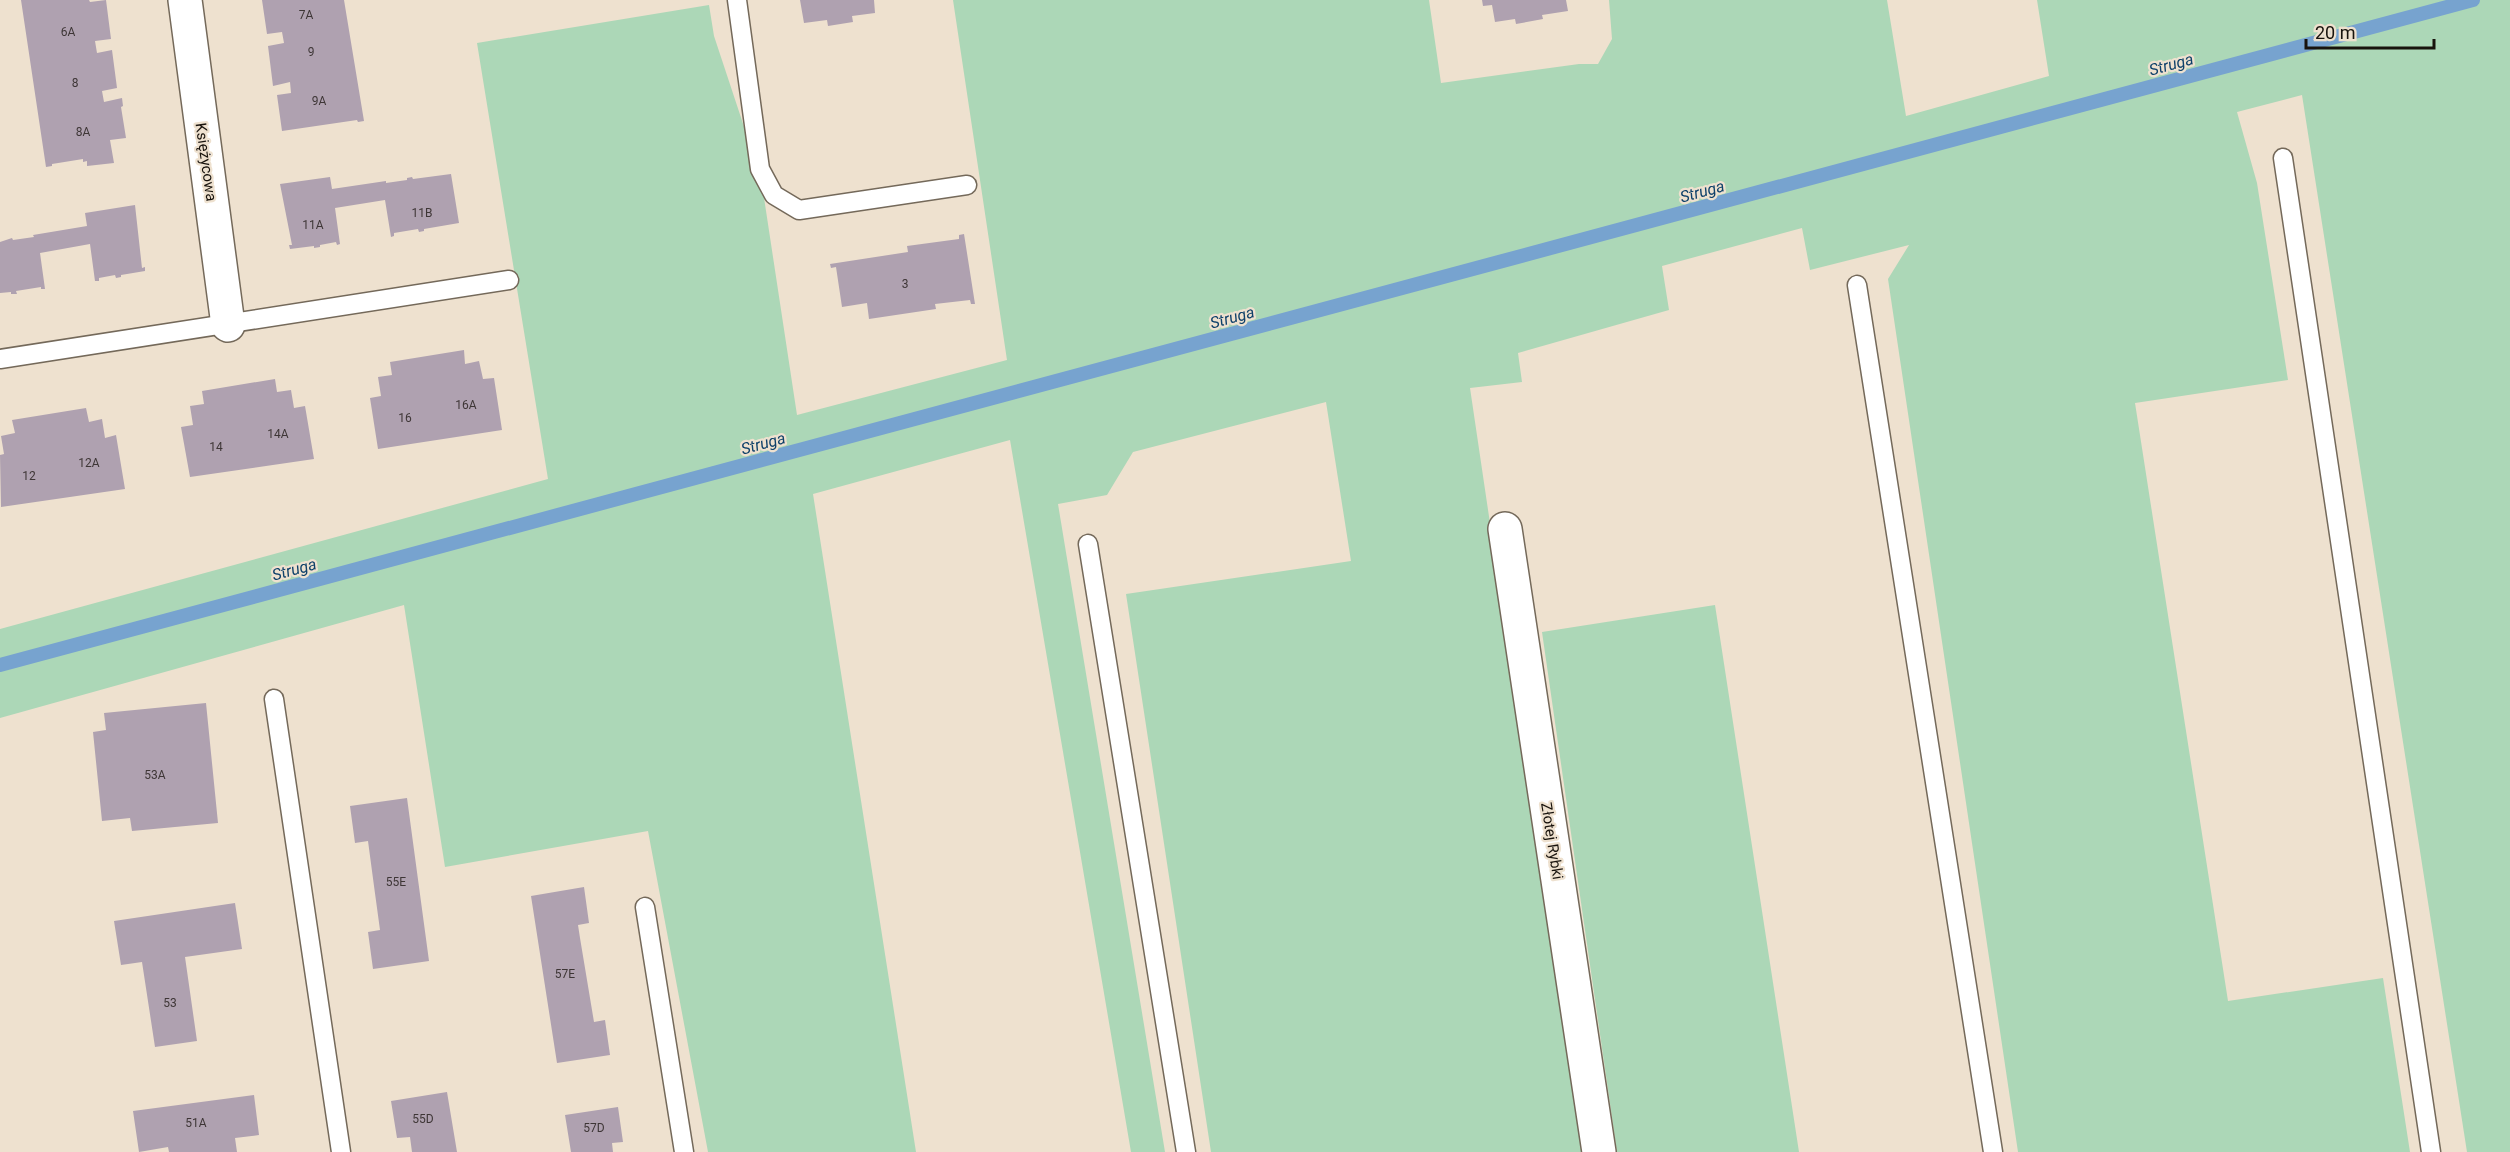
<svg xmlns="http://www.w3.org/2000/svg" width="2510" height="1152" font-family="Roboto,sans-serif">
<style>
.green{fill:#acd7b7}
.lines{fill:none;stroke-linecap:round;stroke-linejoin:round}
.stream{stroke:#77a3cf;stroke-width:14}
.building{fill:#afa1b0}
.lane-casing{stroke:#74695a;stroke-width:21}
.street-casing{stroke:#74695a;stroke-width:36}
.lane{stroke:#fff;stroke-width:18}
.street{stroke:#fff;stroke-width:33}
.labels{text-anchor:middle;stroke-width:4.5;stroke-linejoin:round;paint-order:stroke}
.number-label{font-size:12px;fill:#3e3636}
.street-label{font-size:15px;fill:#18130d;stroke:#eee1cf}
.water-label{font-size:16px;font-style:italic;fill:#0f416a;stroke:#eee1cf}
</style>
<rect width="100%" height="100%" fill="#eee1cf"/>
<path class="green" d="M953 0H1429L1441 83 1579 64H1598L1612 39 1609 0H1887L1906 116 2049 76 2037 0H2510V1152H2467L2302 95 2237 112 2257 183 2288 380 2135 403 2228 1001 2383 978 2410 1152H2018L1888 279 1909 245 1810 270 1802 228 1662 266 1669 310 1518 353 1522 382 1470 388 1583 1152H1211L1126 594 1351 561 1326 402 1133 452 1107 495 1058 504 1165 1152H1131L1010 440 813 494 916 1152H708L648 831 445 867 404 605 0 718V629L548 479 477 43 709 5 714 36 761 178 797 415 1007 360Z
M1715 605 1799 1152H1617L1542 632Z"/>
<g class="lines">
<path class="stream" d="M0 665 2473 0"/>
</g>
<path class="building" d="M21 0H89L90 2 106 0 111 39 95 41 97 53 112 50 117 88 102 91 104 102 122 98 123 106 121 107 126 138 110 140 114 163 87 166V161L83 162V159L52 164V166L46 167Z
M262 0H344L364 121 358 122 357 120 282 131 277 95 291 93 290 82 273 86 268 46 284 43 282 32 267 34Z
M800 0H874L875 13 852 16 853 22 828 26 827 20 804 23Z
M1482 0H1566L1568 11 1542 15 1543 19 1516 24 1515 19 1495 22 1492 5 1483 6Z
M451 174 459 223 424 229V231L419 232 418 229 394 233V236L391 237 385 200 335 208 340 244 337 245 336 242 320 245V247L314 248V246L290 249 289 245H292L280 184 330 177 332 189 386 181V183L407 180V178L412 177 413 179Z
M135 205 142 268 145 267V271L121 275V277L116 278 115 275 99 278V281H95L90 244 40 253 45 289H41V287L16 291 17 294H11V292L0 293V242L12 238 13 240 34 237 33 235 87 226 85 213Z
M964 234 975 304H971L970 300 935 304 936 309 869 319 867 303 842 307 836 267 831 268 830 264 908 252 907 246 959 239V235Z
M464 350 465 364 479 361 483 379 494 378 502 430 378 449 370 398 381 396 378 377 392 375 390 362Z
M275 379 277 392 291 390 294 408 305 406 314 459 190 477 181 427 193 425 190 406 204 404 202 391Z
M86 408 89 422 102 419 105 438 116 435 125 489 1 507 0 455 4 454 1 436 15 433 12 420Z
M206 703 218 823 132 831 130 818 102 821 93 732 106 730 104 713Z
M407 798 429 961 373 969 368 932 380 930 374 886 368 841 355 843 350 806Z
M584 887 589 923 578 925 580 938 594 1022 605 1020 610 1055 557 1063 531 896Z
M235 903 242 949 185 957 197 1041 155 1047 142 962 121 965 114 921Z
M447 1092 457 1152H412L410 1137 397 1138 391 1101Z
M254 1095 259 1135 235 1138 237 1152H169L168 1147 139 1152 133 1111Z
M618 1107 623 1142 612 1143 613 1152H571L565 1115Z"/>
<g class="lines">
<g class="lane-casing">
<path id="lane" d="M737 0 760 169 774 195 799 210 967 185
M2283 158 2431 1152
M1857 285 1993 1152
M0 359 509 280
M1088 544 1186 1152
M274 699 341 1152
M645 907 684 1152"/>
</g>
<g class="street-casing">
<path id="street" d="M185 0 228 325
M1505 529 1599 1152"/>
</g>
<use href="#lane" class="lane"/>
<use href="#street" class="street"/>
</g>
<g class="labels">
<g class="number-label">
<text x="306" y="19">7A</text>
<text x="68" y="36">6A</text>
<text x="311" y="56">9</text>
<text x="75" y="87">8</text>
<text x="319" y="105">9A</text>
<text x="83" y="136">8A</text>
<text x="422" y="217">11B</text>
<text x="313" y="229">11A</text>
<text x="905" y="288">3</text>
<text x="466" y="409">16A</text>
<text x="405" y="422">16</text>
<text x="278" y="438">14A</text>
<text x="216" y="451">14</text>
<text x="89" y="467">12A</text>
<text x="29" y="480">12</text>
<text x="155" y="779">53A</text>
<text x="396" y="886">55E</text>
<text x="565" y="978">57E</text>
<text x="170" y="1007">53</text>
<text x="423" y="1123">55D</text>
<text x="196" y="1127">51A</text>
<text x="594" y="1132">57D</text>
</g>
<g class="street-label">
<text transform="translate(206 162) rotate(82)" y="5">Księżycowa</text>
<text transform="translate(1552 841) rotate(81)" y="5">Złotej Rybki</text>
</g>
<g class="water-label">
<text transform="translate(2171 64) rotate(-15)" y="6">Struga</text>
<text transform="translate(1702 191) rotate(-15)" y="6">Struga</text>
<text transform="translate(1232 317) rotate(-15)" y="6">Struga</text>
<text transform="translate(763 443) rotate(-15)" y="6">Struga</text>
<text transform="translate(294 569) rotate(-15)" y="6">Struga</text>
</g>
</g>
<path d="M2306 39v9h128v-9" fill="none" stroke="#18130d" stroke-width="3"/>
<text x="2315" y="39" font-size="18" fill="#18130d" stroke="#eee1cf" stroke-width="4.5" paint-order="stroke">20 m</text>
</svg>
